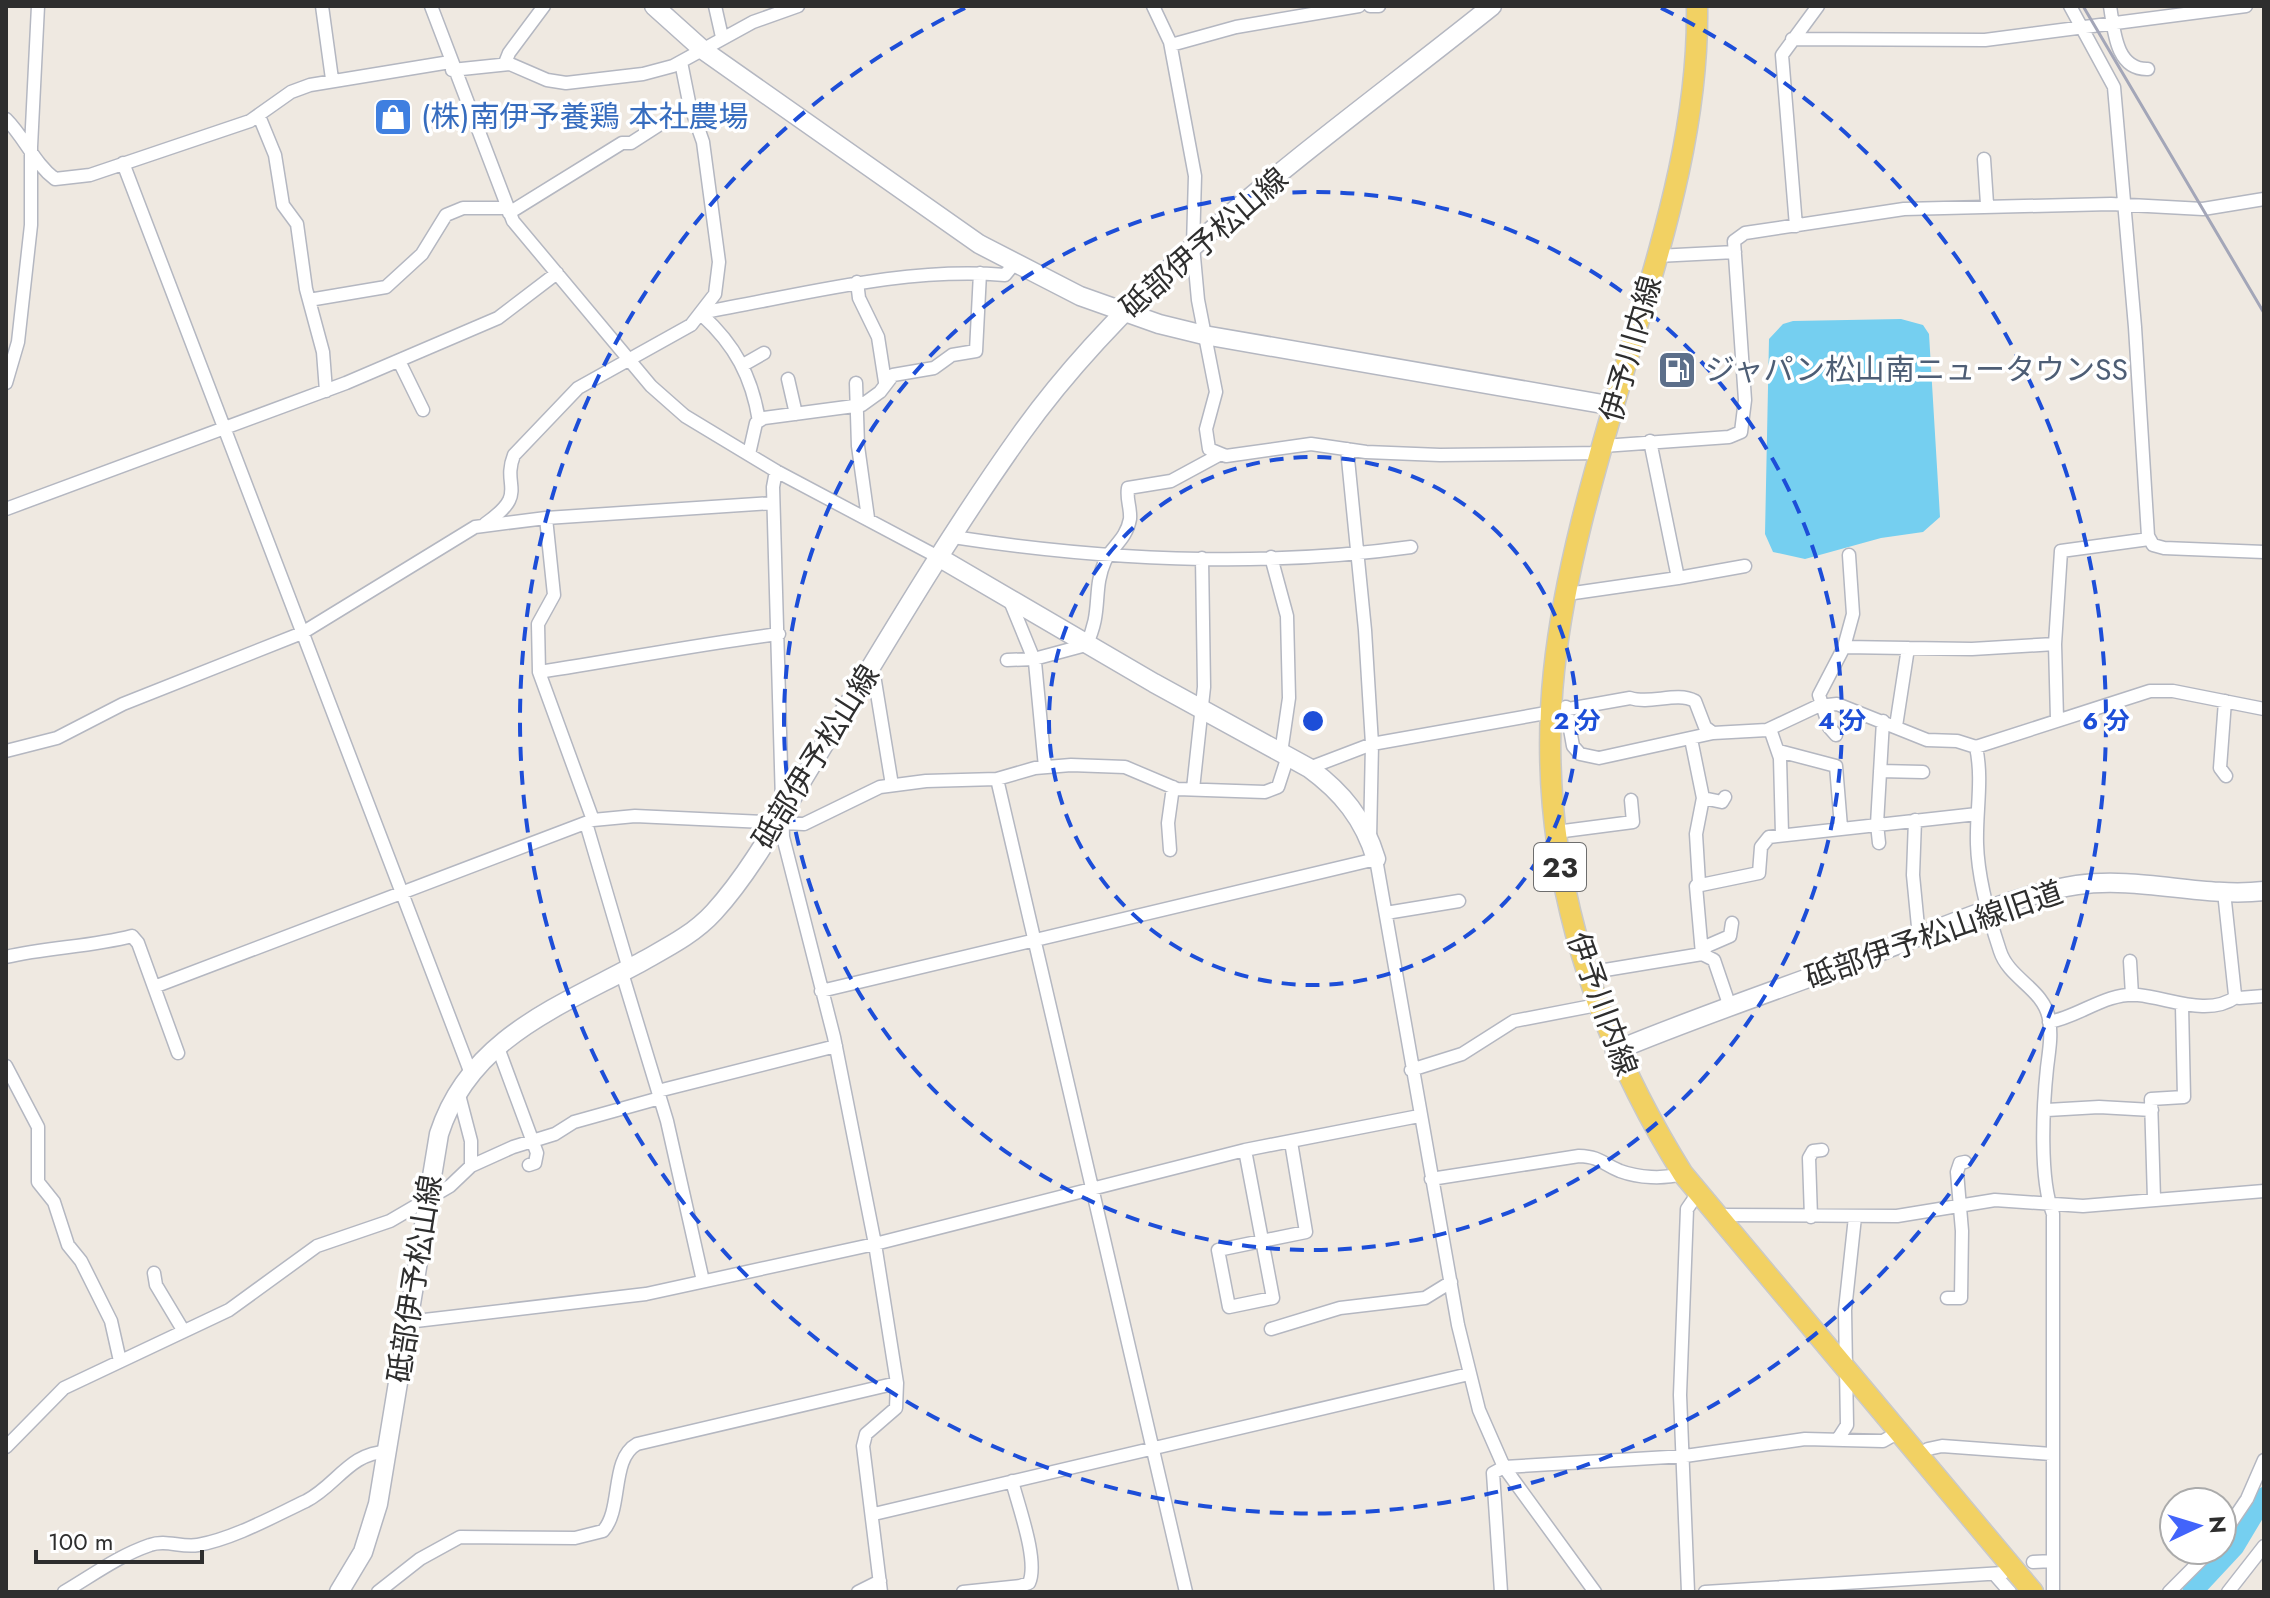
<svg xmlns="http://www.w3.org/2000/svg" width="2270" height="1598" font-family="Jost,'Noto Sans JP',sans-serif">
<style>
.water{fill:#75cff0}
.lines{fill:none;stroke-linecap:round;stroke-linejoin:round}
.river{stroke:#75cff0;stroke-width:20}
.street-casing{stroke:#b4b7c1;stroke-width:15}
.secondary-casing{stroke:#b4b7c1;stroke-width:21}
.primary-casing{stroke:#c9c9c9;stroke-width:23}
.street{stroke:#fff;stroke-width:12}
.secondary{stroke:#fff;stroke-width:18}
.primary{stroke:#f2d163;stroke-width:20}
.rail{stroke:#a3a6b8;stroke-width:3}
.ring{fill:none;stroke:#1d4ed8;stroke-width:4;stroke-dasharray:14 10}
.labels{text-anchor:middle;stroke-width:7;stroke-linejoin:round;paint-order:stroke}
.shield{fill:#fff;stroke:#6d6d6d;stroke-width:2}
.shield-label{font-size:28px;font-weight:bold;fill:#2e2e2e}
.shop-label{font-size:30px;fill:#366cbe;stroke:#fff;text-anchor:start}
.street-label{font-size:30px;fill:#2e2e2e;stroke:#fff}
.service-label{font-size:30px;fill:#4e5e75;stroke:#fff;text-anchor:start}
.centre{fill:#1d4ed8;stroke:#fff;stroke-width:4}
.ring-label{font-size:24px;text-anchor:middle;font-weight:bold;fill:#1d4ed8;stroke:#fff;stroke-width:7;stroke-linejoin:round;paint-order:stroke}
</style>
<rect width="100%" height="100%" fill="#efe9e1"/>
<path class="water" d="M1901 319 1923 325 1929 334 1940 517 1923 532 1881 538 1805 559 1773 552 1765 534 1769 339 1783 324 1793 321Z"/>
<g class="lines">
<path class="river" d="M2192 1592 2234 1547 2264 1497"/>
<g class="street-casing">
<path id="street" d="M322 6 332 79
M431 6 513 221 651 386 685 416 776 471 940 558
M715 6 722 37
M1153 6 1170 42 1195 176 1193 246 1198 300 1216 392 1206 429 1209 449 1226 456 1311 444 1366 452 1440 455 1602 453
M1370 6H1379
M2070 6 2114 87 2135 327 2148 536 2153 545 2164 548 2264 552
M2110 6C2114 31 2116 70 2148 69
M1792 39 1985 40 2246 6
M1171 45 1236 27 1359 6
M505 63 509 53 544 6
M452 70 510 64 547 80 566 83 643 74 673 66 753 22 798 6
M259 116 275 155 283 205 297 224 306 289 323 352 326 391
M6 119C25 138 34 163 55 179L90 175 250 121 291 92 310 85 450 62
M1984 159 1987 204
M123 163 470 1071
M509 213 622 143H631L690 105
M1796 226 1782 55 1818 6
M1657 256 1735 252
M857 282 859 298 878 337 885 382
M309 300 386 287 422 254 446 215 463 208H506
M705 312C806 294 903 267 1005 275L1014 264
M702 315C735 345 752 377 759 421
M399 361 423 410
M743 365 764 353
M788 379 796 414
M6 383 18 342 31 225V147L38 6
M856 383 858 446 868 518
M1603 446 1729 437 1741 432 1745 400 1734 241 1745 233 1904 209 2111 204 2203 209 2264 199
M1347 449 1365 630 1372 744 1370 839
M749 454 756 423 764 418 862 405 880 392 893 375 934 368 952 355 976 351 980 273
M776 471 773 487 783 837 834 1037 875 1244 897 1383 896 1408 866 1434 863 1446 881 1592
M6 509 346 383 498 318 557 273
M546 518 554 595 538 624 539 672 593 820
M485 524C530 492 501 488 514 455L578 388 691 325 715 294 719 262 703 142 689 102 681 62
M953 537C1103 560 1260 568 1411 547
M1271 557 1287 616 1289 698 1281 753
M1678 578 1745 566
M1567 594 1678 578 1650 441
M1010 601 1035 662 1045 767
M1844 647 1972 649 2055 644
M1007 660 1034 659 1086 645C1103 612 1092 590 1105 561 1112 546 1126 540 1130 519 1131 508 1126 499 1128 488L1171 481 1219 455
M539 672C619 660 698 644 779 634
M869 672 874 675 892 785
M2225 701 2220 768 2226 776
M1566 707 1573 746 1580 754 1599 758 1713 733
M2057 719 2055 644 2061 551 2149 539
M1896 726 1908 648
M1770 729 1780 758 1782 834
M1836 735 1829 727 1819 695 1844 647 1853 614 1849 555
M1691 739 1703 798
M1976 747C1983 779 1976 811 1977 844 1978 879 1989 918 2000 951 2009 979 2044 989 2049 1019 2052 1036 2049 1051 2047 1068 2043 1106 2039 1178 2053 1214V1592
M6 751 57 738 123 704 302 633 475 527 546 518 773 503
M1779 751 1836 766 1841 827
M1309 768 1372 744 1630 698C1651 705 1676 691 1695 701L1705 727 1713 733 1767 730 1818 706 1837 704 1927 740 1957 741 1976 747 2150 691H2173L2264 709
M1880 771 1923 772
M997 779 1186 1592
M1193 789 1204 687 1202 558
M1915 820 1913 875 1919 937
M586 823 629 969
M1556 832 1633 822 1631 800
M1879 843 1877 824 1883 721
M1170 850 1168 823 1173 787
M1699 883 1696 834 1703 798 1722 802 1725 797
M2224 892 2235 995 2239 998 2264 996
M1386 913 1459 901
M1702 954 1696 886 1759 873 1761 847 1769 837 1977 814
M1702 954 1707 946 1730 936 1732 923
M6 957C48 947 91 947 132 936L138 943 178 1053
M2130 961 2132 995
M622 973 667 1121 703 1281
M1588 979 1605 970 1702 954 1714 960 1729 1004
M154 987 593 820 635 816 804 824 880 787 926 781 997 779 1035 768 1071 765 1125 767 1177 789 1265 792 1278 787 1288 756
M821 991 1376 859 1458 1325 1479 1410 1504 1467 1595 1592
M2049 1022C2079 1017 2106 992 2138 995 2169 998 2208 1017 2236 997
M497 1045 537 1153 535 1163 529 1165
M6 1066 38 1127V1182L54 1202 68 1245 81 1261 111 1321 120 1361
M1411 1070 1462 1054 1514 1021 1597 1005
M458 1091 471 1141V1166
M658 1091 836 1046
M2047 1110 2099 1107 2152 1110
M1245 1150 1273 1298 1229 1307 1218 1250 1306 1232 1291 1142
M1431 1179 1579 1156C1601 1157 1601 1163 1620 1171 1639 1178 1663 1179 1683 1174
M2154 1199 2151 1099 2184 1097 2182 1006
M1716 1215 1897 1216 1995 1200 2083 1206 2264 1191
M1811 1217 1809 1158 1813 1151 1822 1150
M154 1273 156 1285 183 1330
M1947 1298H1961L1962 1231 1957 1172 1960 1163 1965 1162
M407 1322 646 1294 875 1244 1245 1150 1419 1116
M1271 1329 1340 1308 1425 1298 1451 1282
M1838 1439 1847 1425 1845 1310 1855 1217
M6 1447 64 1388 229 1310 317 1246 390 1221 450 1186 471 1166 513 1147 555 1134 574 1122 660 1098
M1919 1455 1928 1449 1942 1446 2051 1454
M874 1514 1469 1374
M2222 1536 2247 1499 2264 1460
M2033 1562 2053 1561
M1996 1576 2010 1592
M64 1592C93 1575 118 1556 150 1545 166 1539 181 1548 198 1545 235 1538 272 1517 306 1501 336 1486 350 1452 387 1452
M378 1592 420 1559 460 1537 575 1538 603 1531C623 1509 610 1459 637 1444L897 1383
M858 1592 880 1581
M963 1592 1020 1586 1029 1583C1039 1561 1018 1505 1012 1481
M1501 1592 1493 1473 1504 1467 1685 1456 1805 1439 1883 1441 1899 1432
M1688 1592 1680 1395 1687 1209 1698 1193
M1705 1592 2003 1573
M2169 1592 2211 1550
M2228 1592 2264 1546"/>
</g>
<g class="secondary-casing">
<path id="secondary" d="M654 6 703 50 979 244 1080 296 1159 324 1204 335 1614 406
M940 558 1154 683 1309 768C1342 792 1364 819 1376 859
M1615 1051C1701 1015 1789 986 1876 953 1934 931 2017 894 2077 885 2140 876 2202 898 2264 891
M339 1592 363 1552 378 1504 439 1134C470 1037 561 1006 643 961 668 947 694 934 714 912 754 868 783 811 814 761 881 651 946 539 1021 434 1143 263 1329 137 1492 6"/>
</g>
<g class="primary-casing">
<path id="primary" d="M1697 6C1699 127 1662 242 1628 357 1598 459 1565 566 1554 671 1535 852 1588 1022 1683 1174L2033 1592"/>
</g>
<use href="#street" class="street"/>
<use href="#secondary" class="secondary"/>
<use href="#primary" class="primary"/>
<path class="rail" d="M2083 6 2264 313"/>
</g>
<g class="ring">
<circle cx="1313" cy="721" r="264"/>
<circle cx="1313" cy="721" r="529"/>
<path d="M1661 8A793 793 0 1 1 965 8"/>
</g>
<defs>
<g id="shop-square" transform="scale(2)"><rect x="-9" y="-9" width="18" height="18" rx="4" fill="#3f7fe0" stroke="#fff"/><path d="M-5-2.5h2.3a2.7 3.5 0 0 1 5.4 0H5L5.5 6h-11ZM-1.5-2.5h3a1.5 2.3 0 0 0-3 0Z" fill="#fff"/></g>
<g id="fuel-square" transform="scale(2)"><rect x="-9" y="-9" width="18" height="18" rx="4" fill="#5c6f8a" stroke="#fff"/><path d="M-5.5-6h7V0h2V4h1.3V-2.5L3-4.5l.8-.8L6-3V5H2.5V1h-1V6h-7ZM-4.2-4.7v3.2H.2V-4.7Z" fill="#fff"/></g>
</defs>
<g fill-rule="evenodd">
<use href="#shop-square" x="393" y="117"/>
<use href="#fuel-square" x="1677" y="370"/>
</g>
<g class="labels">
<rect class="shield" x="1534" y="843" width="52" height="48" rx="6"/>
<g class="shield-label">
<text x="1560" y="877">23</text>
</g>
<g class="shop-label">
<text x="421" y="127">(株)南伊予養鶏 本社農場</text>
</g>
<g class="street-label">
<text transform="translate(1204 243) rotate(-41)" y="10">砥部伊予松山線</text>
<text transform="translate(1631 349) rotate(-74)" y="10">伊予川内線</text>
<text transform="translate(816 757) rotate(-58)" y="10">砥部伊予松山線</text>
<text transform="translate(1934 935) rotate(-19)" y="10">砥部伊予松山線旧道</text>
<text transform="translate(1602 1004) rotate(70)" y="10">伊予川内線</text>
<text transform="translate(415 1279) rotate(-81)" y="10">砥部伊予松山線</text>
</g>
<g class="service-label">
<text x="1705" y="380">ジャパン松山南ニュータウンSS</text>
</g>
</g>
<circle cx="1313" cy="721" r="12" class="centre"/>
<g class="ring-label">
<text x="1577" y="729">2 分</text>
<text x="1842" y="729">4 分</text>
<text x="2106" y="729">6 分</text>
</g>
<rect width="2270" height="1598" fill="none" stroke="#2e2e2e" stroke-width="16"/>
<g transform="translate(2198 1526) rotate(86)"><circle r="38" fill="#ffffff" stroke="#ababab" stroke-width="2"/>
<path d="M0-6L14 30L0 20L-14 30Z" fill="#4264fb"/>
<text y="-12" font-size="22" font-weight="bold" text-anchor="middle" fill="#2e2e2e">N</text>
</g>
<path d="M36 1550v12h166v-12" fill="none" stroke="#2e2e2e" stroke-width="4"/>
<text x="48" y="1550" font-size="24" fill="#2e2e2e" stroke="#ffffff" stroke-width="6" paint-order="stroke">100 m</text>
</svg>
